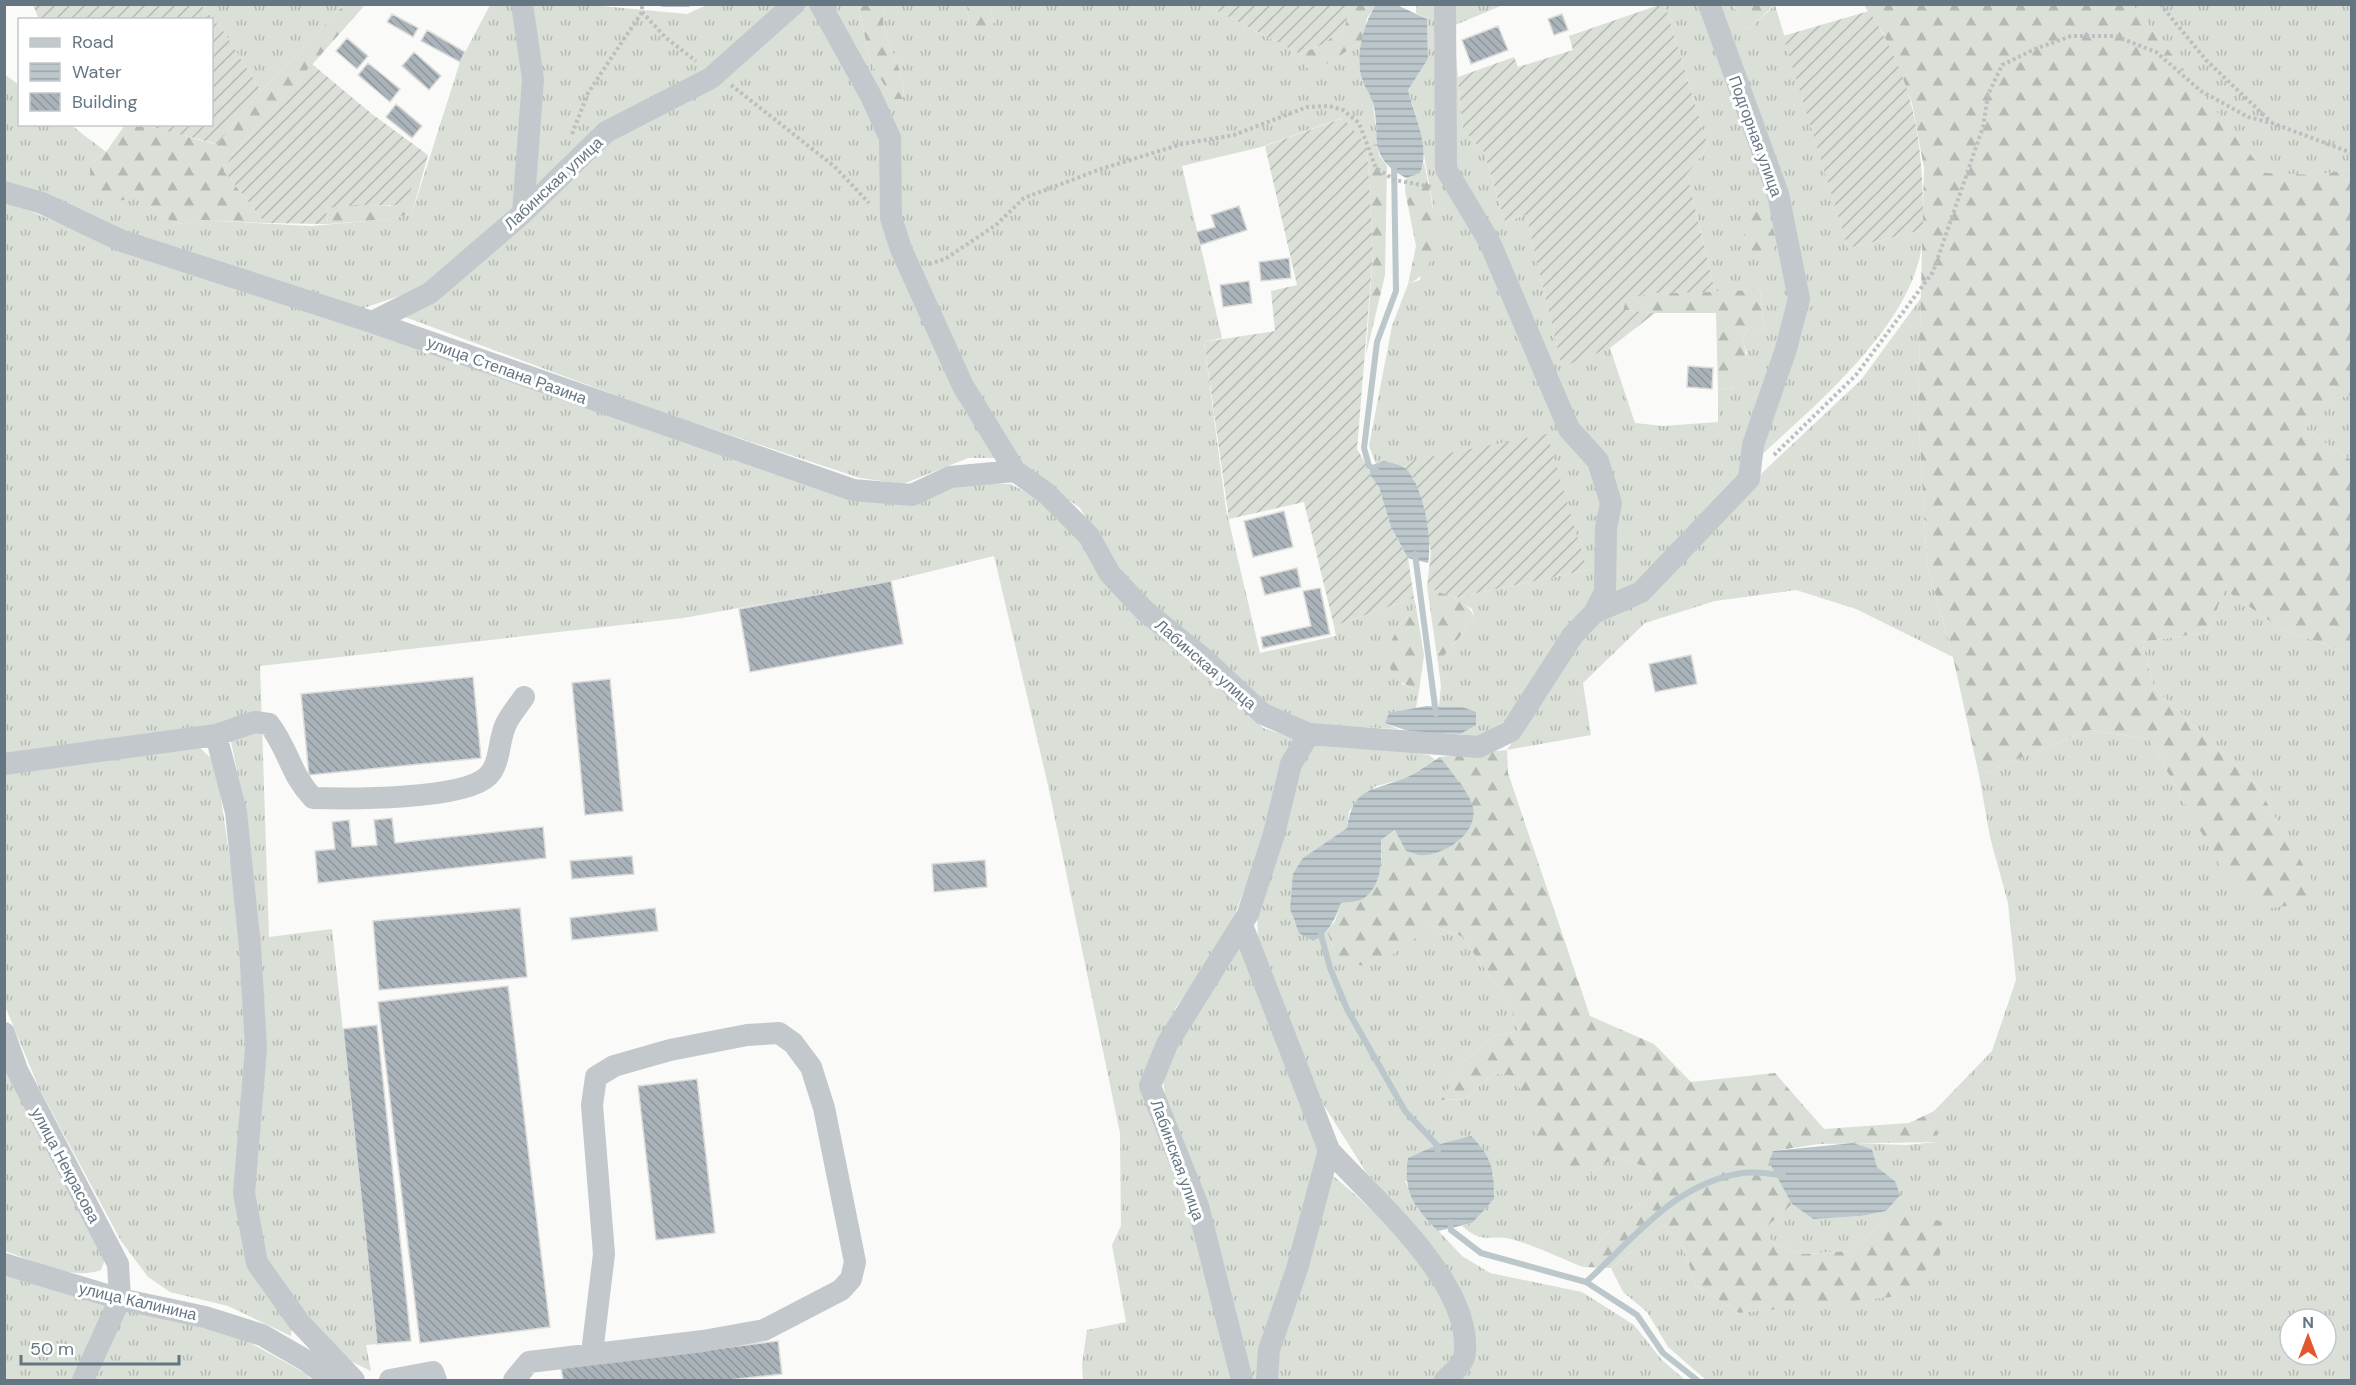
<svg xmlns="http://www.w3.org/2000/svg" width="2356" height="1385" font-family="'DM Sans',sans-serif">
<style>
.grass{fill:url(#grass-tufts);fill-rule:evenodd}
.forest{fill:url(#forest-firs)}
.garden{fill:url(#garden-furrows)}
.water{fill:url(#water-rules)}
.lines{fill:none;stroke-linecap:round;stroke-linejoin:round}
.stream{stroke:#bbc7cb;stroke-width:6}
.building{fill:url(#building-back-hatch);stroke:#dcdcda;stroke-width:1.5}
.path{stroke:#bbbfc2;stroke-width:4;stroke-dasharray:3 3;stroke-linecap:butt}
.minor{stroke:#c3c8cc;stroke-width:22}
.labels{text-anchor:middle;stroke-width:6;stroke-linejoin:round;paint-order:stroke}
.street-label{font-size:16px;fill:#657683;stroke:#fff}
</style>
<defs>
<pattern id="grass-tufts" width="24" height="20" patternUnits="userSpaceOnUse" patternTransform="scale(1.5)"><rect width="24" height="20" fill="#dadfd7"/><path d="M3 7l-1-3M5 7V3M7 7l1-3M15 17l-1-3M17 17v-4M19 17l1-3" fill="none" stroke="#b4b9b4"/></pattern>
<pattern id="forest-firs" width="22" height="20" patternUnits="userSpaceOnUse" patternTransform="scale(1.5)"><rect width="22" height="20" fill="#dadfd7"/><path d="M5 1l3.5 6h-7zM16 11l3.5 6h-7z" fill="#b4b9b4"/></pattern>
<pattern id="garden-furrows" width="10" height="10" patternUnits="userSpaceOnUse" patternTransform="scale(1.5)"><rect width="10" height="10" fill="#dadfd7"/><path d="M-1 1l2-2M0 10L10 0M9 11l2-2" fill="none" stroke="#b4b9b4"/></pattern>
<pattern id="water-rules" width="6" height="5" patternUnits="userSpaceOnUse" patternTransform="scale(1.5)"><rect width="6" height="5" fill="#bbc7cb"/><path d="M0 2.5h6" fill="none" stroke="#9ca6aa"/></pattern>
<pattern id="building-back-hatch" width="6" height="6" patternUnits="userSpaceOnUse" patternTransform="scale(1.5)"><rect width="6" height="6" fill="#aab3b9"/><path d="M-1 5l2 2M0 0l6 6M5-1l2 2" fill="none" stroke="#8e969c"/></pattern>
</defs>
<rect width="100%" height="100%" fill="#fafaf8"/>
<path class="grass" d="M580 4 687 14 707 5H782L702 78 599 130 423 288 358 310 130 233 5 182 4 74 19 85 20 124 71 125 106 152 90 164 140 197 162 217 179 224 198 220 311 226 391 219 412 213 460 62 490 5Z
M201 5H344L261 91 224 32Z
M803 5H809L885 139 886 218 999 458H968L903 484 860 478 655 410 405 317 605 143Z
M825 5H858L870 60 892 99H903C908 65 877 41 884 5H967L969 24 994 23 989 5H1206L1300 54 1308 68H1320L1363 41 1359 63 1362 81 1372 97 1378 144 1367 146 1342 118 1261 147 1182 166 1222 338 1204 342 1226 509 1260 653 1336 636 1334 626 1414 598 1416 607 1399 626 1402 684 1419 691 1416 708 1389 714 1385 723 1398 729 1307 724 1263 705 1120 575 1080 508 1030 472 1009 446 971 384 907 245 899 206 900 146Z
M1416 5H1441L1440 173 1487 248 1591 463 1603 504 1600 591 1509 719 1475 738 1460 734 1462 707 1439 706 1441 686 1438 663 1475 618 1472 609 1454 598 1587 570 1414 460 1404 467 1384 461 1376 464 1369 446 1392 326 1408 284 1420 280 1433 206 1419 126 1408 90 1428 59 1427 19 1416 13Z
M1456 5H1503L1453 26 1463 130 1484 152 1505 222 1526 215 1562 366 1610 348 1635 423 1663 426 1718 422V390L1734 387 1747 353 1742 339 1749 327 1764 330 1760 290 1715 292 1687 174 1708 147 1665 5H1704L1773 195 1792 293 1744 478 1639 589 1605 605 1614 503 1570 422 1450 170 1448 21Z
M1713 5H1733L1748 30 1775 5 1848 248 1923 230C1923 318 1815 405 1756 460L1802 307Z
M2133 5H2351V169L2317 175 2265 174Z
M5 203 35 213 126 252 377 333 855 496 953 483 1011 484 1046 504 1263 728 1300 740 1227 936 1176 1007 1143 1084 1193 1207 1233 1380H1083L1082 1364 1087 1330 1126 1322 1112 1245 1121 1226 1120 1133 1048 785 994 556 891 581 683 618 260 666 269 937 332 929 377 1344 366 1345 371 1371 348 1360 310 1321 267 1260 254 1193 242 797 231 741 5 757Z
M1921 298 1918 412 1927 564 1953 657 1856 609 1796 590 1715 601 1645 623 1583 683 1591 735 1507 750 1568 653 1590 624 1651 593 1764 471 1861 380Z
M2351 395V460L2306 430 2316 403Z
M2224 588 2280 628 2351 654V1380H1706L1668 1347 1647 1312 1623 1292 1611 1268 1663 1225 1682 1244 1696 1285 1739 1313 1810 1304 1886 1221 1848 1251 1803 1254 1776 1245 1762 1231 1792 1204 1813 1219 1861 1216 1886 1211 1895 1181 1877 1167 1872 1149 1853 1143 1906 1145 1937 1142 1934 1111 1992 1051 2016 980 2008 903 1990 837 1979 775 2089 730 2149 739 2187 807 2323 901 2256 784 2154 688 2142 642 2209 632ZM2290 1319H2326V1355H2290Z
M1329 740 1429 755 1435 760 1405 779 1376 786 1349 811 1347 828 1303 858C1294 891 1278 920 1313 941L1327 931 1335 952 1414 937 1433 926 1461 936 1508 1000 1518 1031 1494 1036 1464 1062 1442 1100 1466 1099 1493 1073 1512 1076 1587 1176 1616 1157 1649 1168 1658 1193C1622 1211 1603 1232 1583 1267 1560 1258 1534 1245 1511 1239 1489 1234 1484 1245 1462 1226L1472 1223 1494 1174 1405 1181 1418 1209 1462 1256 1490 1273 1582 1292 1634 1325 1662 1360 1685 1380H1456L1472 1355 1416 1227 1366 1172 1318 1096 1258 943 1257 913 1291 786 1308 749Z
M199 747 216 763 236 904 249 1030 236 1194 292 1326 291 1336 228 1306 170 1292 148 1277 121 1241 39 1088 5 1006 4 772Z
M1243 941 1318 1137 1319 1167 1258 1380H1251L1166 1104 1163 1078 1180 1033Z
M4 1044 105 1260 101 1270C70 1281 35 1261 5 1251Z
M1332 1175C1368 1204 1450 1282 1457 1327 1458 1337 1457 1349 1457 1359L1434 1380H1274L1276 1351Z
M4 1272 241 1338 305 1373 311 1380H5Z"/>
<path class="forest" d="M1775 4 1748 30 1733 5V4Z
M344 5H365L232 155 224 171 265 223 198 220 179 224 162 217 140 197 112 202 90 183V164L106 152 125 125C160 124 185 138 217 144L261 91Z
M858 5H884C877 41 908 65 903 99H892L870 60Z
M967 5H989L994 23 980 28 969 24Z
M1349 5H1382L1375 6 1367 18 1363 41 1320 68H1307L1300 54 1321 45 1344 28Z
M1864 5H2133L2265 173 2317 175 2351 169V395L2317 403 2306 430 2351 460V654L2280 628 2224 589 2209 632 2142 642 2154 688 2256 784 2324 901 2270 908 2224 873 2149 739 2089 730 1979 775 1953 657 1927 564 1918 412 1924 168 1912 103 1883 33Z
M1378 144 1379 155 1387 166 1385 275 1366 355 1373 253 1367 146Z
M1424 162C1431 197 1450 268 1408 284L1416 246 1405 191 1406 178 1420 173Z
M415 177H422L412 213 391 219 328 224 326 209 344 204 391 206Z
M1755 208 1768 213 1775 236 1774 256H1757L1745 244 1743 226Z
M1760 290 1764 330 1748 328 1742 339C1750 359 1744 369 1734 387L1718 390 1716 313H1655L1623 310 1626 299 1653 293Z
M1427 587C1444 594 1468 600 1475 618L1438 663Z
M1416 607 1424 655 1419 691C1399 683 1390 675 1385 653L1399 626Z
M1507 750 1508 773 1590 1016 1654 1044 1691 1082 1775 1073 1824 1129 1909 1123 1934 1111 1938 1142 1819 1144 1773 1151 1792 1204 1762 1231 1776 1245 1803 1254 1848 1251 1886 1221 1914 1212 1942 1222 1940 1255 1900 1296 1739 1313 1696 1285 1682 1244 1663 1225 1611 1268 1583 1267C1603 1232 1622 1211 1658 1193L1649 1168 1616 1157 1587 1176 1547 1164 1520 1089 1512 1076 1493 1073 1466 1099 1441 1100 1464 1062 1494 1036 1518 1031 1508 1000 1461 936 1433 926 1392 955 1368 966 1345 964 1335 952 1327 931 1335 921 1341 903 1363 899 1382 857 1381 840 1396 830 1406 851 1459 786 1440 757Z"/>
<path class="garden" d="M33 5H201L224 32 261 91 217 144 144 125 212 124V20L39 19Z
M1206 5 1349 4V5L1345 28 1321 45 1300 54Z
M1659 5H1665L1708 147 1687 174 1715 292 1653 293 1626 299 1623 310 1655 313 1610 348 1562 367 1526 215 1505 222 1484 152 1463 130 1458 77 1514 57 1518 67 1573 50 1569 36Z
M1869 11C1916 83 1924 146 1923 230L1848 248 1783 36Z
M312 64 372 114 428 155 422 177H415L406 204C379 208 353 201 326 209L328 224 265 223 224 171 232 155Z
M1343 118 1367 146 1373 253 1357 449 1379 487 1391 527 1408 558 1414 598 1334 626 1304 502 1229 519 1204 342 1275 331 1271 291 1297 285 1265 146Z
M1547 434 1587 570 1454 598 1427 587 1431 551 1414 479 1404 467 1414 460Z"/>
<path class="water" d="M1385 5H1397L1427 19 1428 59 1408 90C1414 116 1431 147 1420 173L1406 178C1364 155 1383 136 1372 99 1370 93 1365 88 1363 82 1354 60 1363 25 1375 6Z
M1384 461C1390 463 1401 464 1406 469 1423 485 1433 540 1428 563L1408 558 1391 527 1379 487 1371 476 1369 466Z
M1426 706 1462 707 1476 712V725L1460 734 1411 732 1385 723 1389 713Z
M1440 757C1447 766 1470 795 1472 804 1481 831 1447 854 1424 855 1418 856 1412 852 1406 851L1395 830 1381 840C1382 858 1382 886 1364 898 1359 902 1348 902 1341 903 1335 919 1329 934 1313 941L1299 933 1290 909 1293 874 1303 858 1347 828C1353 788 1371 791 1403 779 1416 774 1428 764 1440 757Z
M1471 1136C1492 1157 1494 1170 1494 1199L1472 1223 1438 1231C1414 1206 1403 1194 1408 1158L1437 1145Z
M1853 1143 1872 1149 1877 1167 1895 1181 1900 1195 1886 1211 1861 1216 1813 1219 1792 1204 1769 1162 1773 1151Z"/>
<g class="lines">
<path class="stream" d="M663 4H688
M1376 470 1369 466 1364 448 1377 342 1396 291 1394 165
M1415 554 1436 714
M1320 931 1330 968 1347 1009 1405 1111 1437 1145 1438 1153
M1450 1222 1451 1230 1481 1253 1586 1282 1637 1315 1663 1353 1697 1380
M1586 1282C1635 1238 1673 1184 1742 1173 1754 1171 1770 1174 1783 1175"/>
</g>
<path class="building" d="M392 14 418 28 413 37 387 22Z
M1562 14 1568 30 1554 35 1548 19Z
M1498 26 1508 50 1471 64 1462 40Z
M427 30 465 52 460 62 421 41Z
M347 38 368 56 357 69 336 51Z
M414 52 441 76 429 90 402 66Z
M368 63 400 89 390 102 358 75Z
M396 104 422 126 412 138 386 117Z
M1239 206 1247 230 1200 245 1196 232 1215 227 1211 215Z
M1289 258 1291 278 1261 281 1259 262Z
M1249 281 1252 303 1223 307 1220 285Z
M1688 366 1713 368 1712 389 1687 387Z
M1284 511 1293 547 1253 557 1244 521Z
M1297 568 1301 587 1265 595 1260 577Z
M891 581 903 644 750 672 739 609Z
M1320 588 1330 634 1263 648 1261 637 1311 626 1303 591Z
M1691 655 1697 684 1655 692 1649 664Z
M473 677 481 758 309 775 301 694Z
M610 679 623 811 585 815 572 683Z
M392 818 395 843 543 827 546 858 318 883 315 851 335 849 332 822 349 820 352 847 377 845 374 820Z
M632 856 634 874 572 879 570 861Z
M985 860 987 887 934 892 932 864Z
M520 908 527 977 379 990 373 921Z
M655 908 658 931 572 940 570 918Z
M508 986 550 1327 420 1343 378 1002Z
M377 1025 411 1341 377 1344 343 1029Z
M697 1079 715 1233 656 1240 638 1086Z
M778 1341 782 1374 728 1380H563L561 1368Z"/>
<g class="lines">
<path class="path" d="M2160 4 2206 60 2271 122
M642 12 666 38 696 61
M731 85 834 166 869 203
M572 134 588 93 642 12V4
M929 264 945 259 996 225 1024 198 1101 169 1182 144 1234 135 1307 107 1329 106 1343 110 1359 123 1376 168 1395 180 1432 187
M1774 455 1856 375 1933 272 1983 127 1988 95 2002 65 2035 49 2071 36H2115L2156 52 2201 91 2248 117 2272 123 2352 153"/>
<path class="minor" d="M522 4 533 79 523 213
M820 4 871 96 890 138 891 218 901 249 963 386 1015 471 1046 493 1089 536 1110 574 1145 611 1204 659 1263 714 1309 734 1291 764 1274 834 1248 914 1167 1044 1150 1086 1198 1206 1242 1380
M1445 4 1446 169 1490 243 1569 429 1598 461 1611 503 1606 528 1605 592 1594 613
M4 192 42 203 122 241 372 322 853 490 912 495 950 477 1015 471
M372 322 430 293 523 213 606 132 711 78 794 4
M1309 734 1479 747 1511 731 1573 635 1594 613 1641 592 1749 479 1753 445 1786 349 1799 299 1778 194 1709 4
M216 735 236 812 250 947 256 1048 244 1193 257 1263 299 1322 354 1380
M4 764 216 735 255 722 269 724C289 750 290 774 313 798 348 799 464 800 488 776 501 763 498 740 506 724 510 715 518 706 524 697
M1242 925 1329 1150 1297 1269 1269 1350 1267 1380
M4 1033 17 1070 118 1264 120 1299 83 1380
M1329 1150C1373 1199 1470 1280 1465 1351 1465 1363 1453 1373 1445 1380
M4 1264 120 1299 205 1317 262 1335 307 1361 331 1380
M390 1380 433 1372 436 1380
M514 1380 529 1362 703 1341 764 1330 841 1290 851 1279 855 1262 824 1108 811 1067 793 1043 779 1033 747 1035 670 1050 614 1066 596 1077 592 1105 604 1254 592 1353"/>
</g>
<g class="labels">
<g class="street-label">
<text transform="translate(1756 136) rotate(70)" y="6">Подгорная улица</text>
<text transform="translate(553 183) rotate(-43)" y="6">Лабинская улица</text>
<text transform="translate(507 370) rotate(20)" y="6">улица Степана Разина</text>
<text transform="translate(1206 664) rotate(41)" y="6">Лабинская улица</text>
<text transform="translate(1178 1160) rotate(70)" y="6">Лабинская улица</text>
<text transform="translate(66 1165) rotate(62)" y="6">улица Некрасова</text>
<text transform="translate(138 1301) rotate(13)" y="6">улица Калинина</text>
</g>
</g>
<rect width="2356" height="1385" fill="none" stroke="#657683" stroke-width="12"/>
<rect x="18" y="18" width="195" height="108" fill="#ffffff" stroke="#c1c8cd" stroke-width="1.5"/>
<rect x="30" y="38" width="30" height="9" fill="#c3c8cc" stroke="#c1c8cd" stroke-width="1.5"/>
<text x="72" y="48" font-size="18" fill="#657683">Road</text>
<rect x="30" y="63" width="30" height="18" fill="url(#water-rules)" stroke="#c1c8cd" stroke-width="1.5"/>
<text x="72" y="78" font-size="18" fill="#657683">Water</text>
<rect x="30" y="93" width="30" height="18" fill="url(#building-back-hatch)" stroke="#c1c8cd" stroke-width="1.5"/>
<text x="72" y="108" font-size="18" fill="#657683">Building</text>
<g transform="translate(2308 1337)"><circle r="28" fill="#ffffff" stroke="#c1c8cd" stroke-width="1.5"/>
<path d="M0-4.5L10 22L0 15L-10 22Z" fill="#e4572e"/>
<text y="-9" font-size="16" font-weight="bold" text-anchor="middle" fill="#657683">N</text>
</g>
<path d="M21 1355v9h158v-9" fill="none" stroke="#657683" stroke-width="3"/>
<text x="30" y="1355" font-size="18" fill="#657683" stroke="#ffffff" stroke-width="4.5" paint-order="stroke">50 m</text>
</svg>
